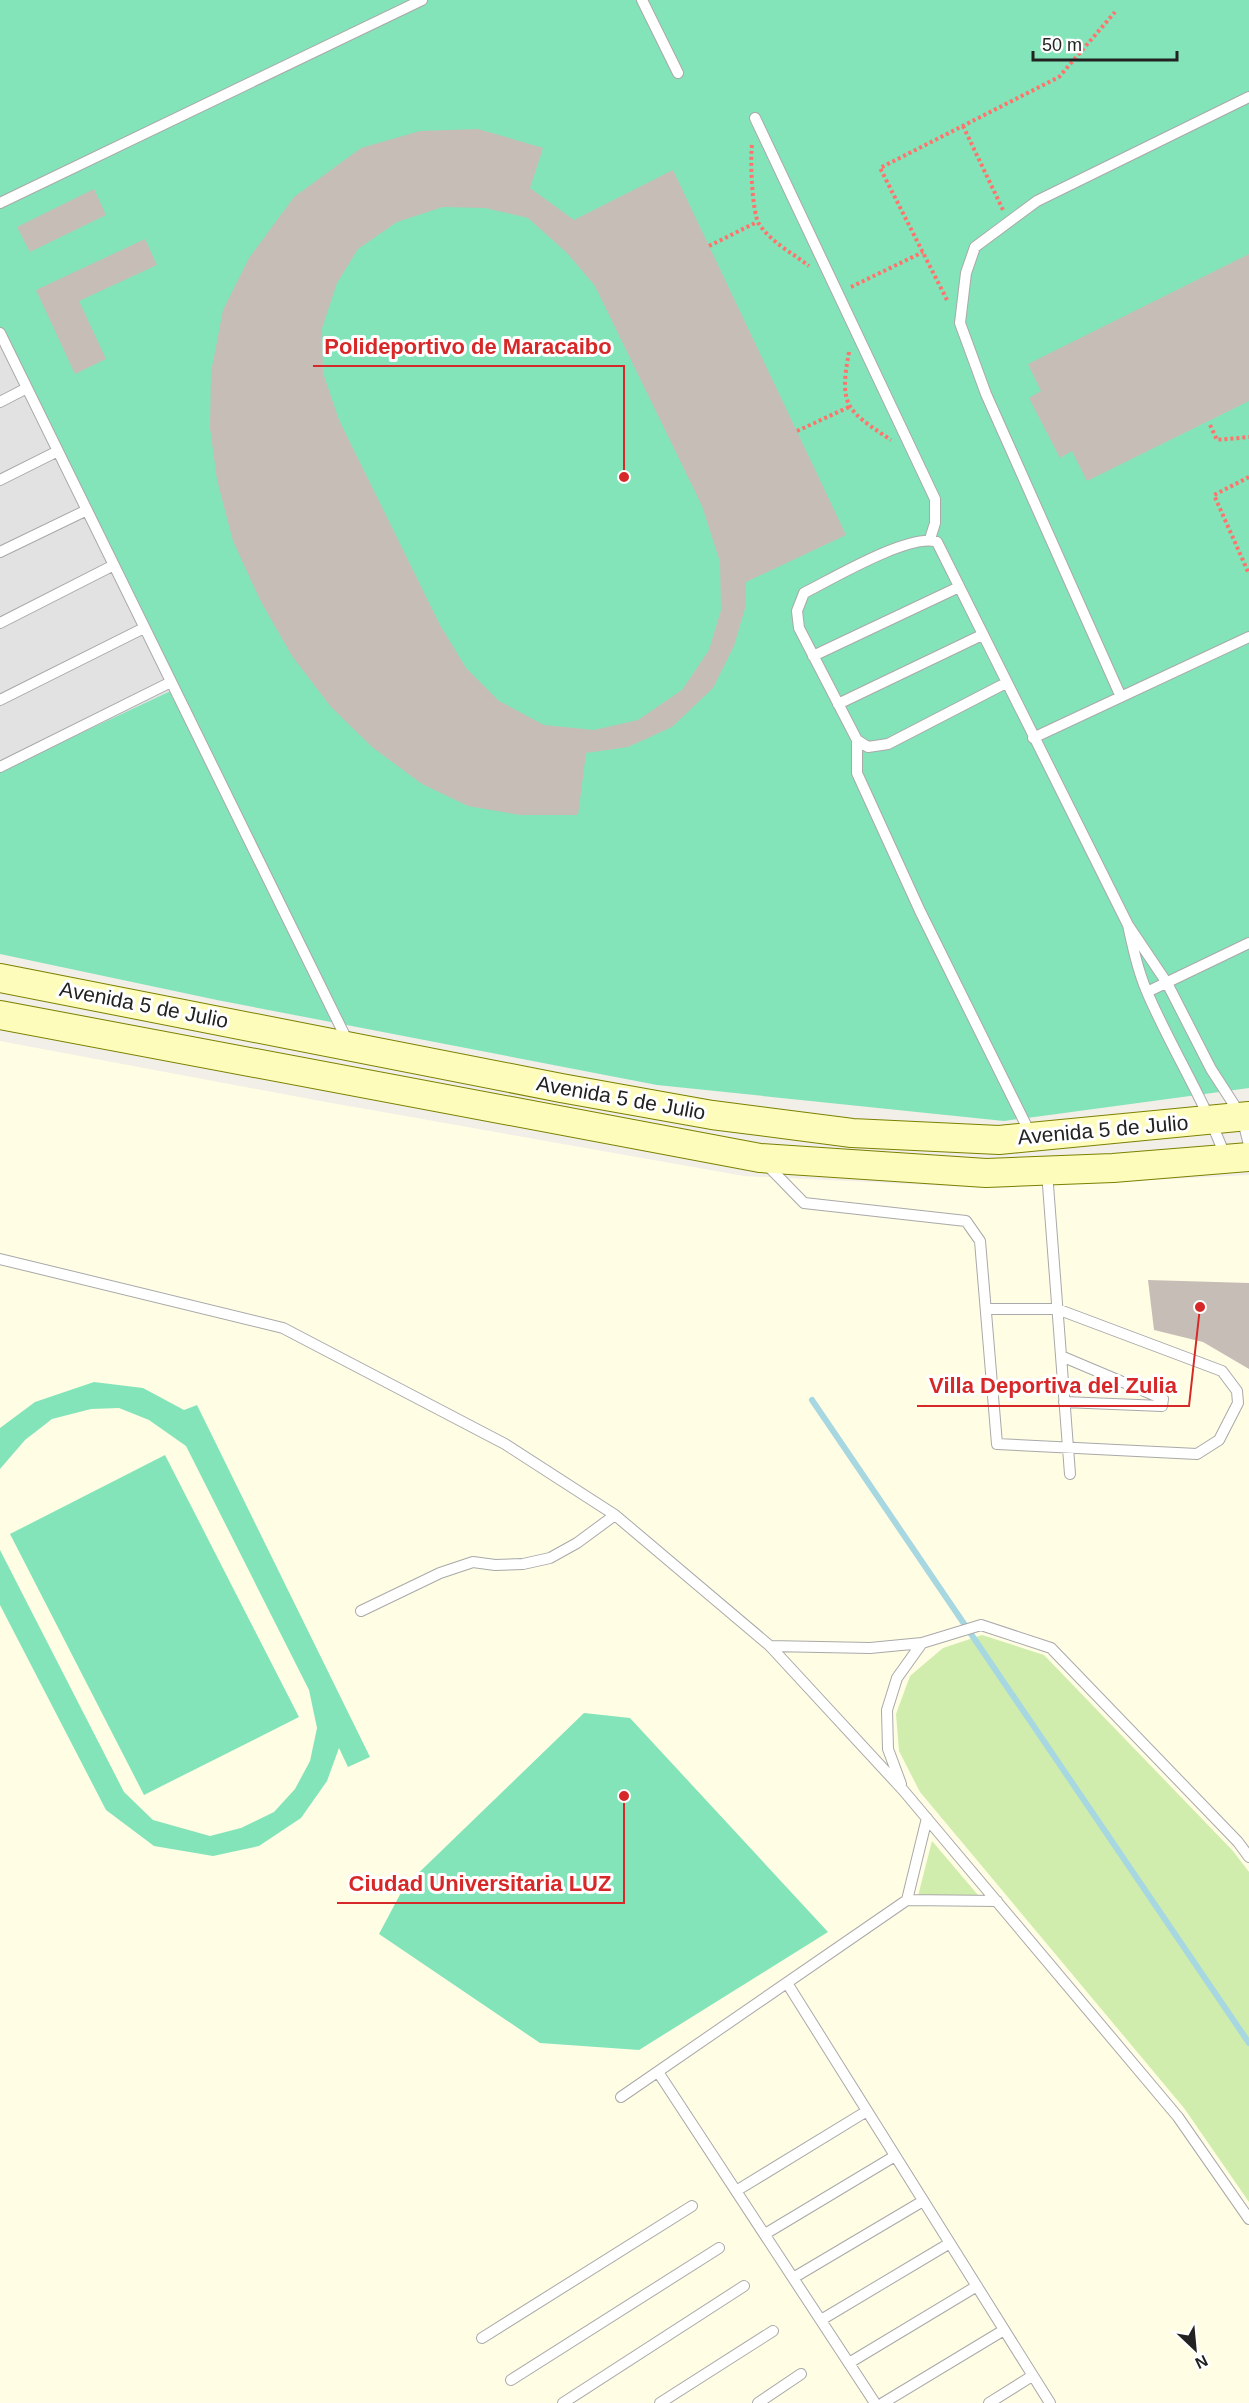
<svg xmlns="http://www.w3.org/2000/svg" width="1249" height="2403" font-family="Helvetica,sans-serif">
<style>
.education{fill:#fffde4}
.grass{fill:#d0edad}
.pitch{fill:#83e4b9}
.parking{fill:#e2e2e2}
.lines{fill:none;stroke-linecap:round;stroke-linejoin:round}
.stream{stroke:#a7d7e1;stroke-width:6}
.building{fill:#c7bdb7;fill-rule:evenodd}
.lane-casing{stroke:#a9a9a9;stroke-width:12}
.secondary-casing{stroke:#7b8100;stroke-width:30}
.path{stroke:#ff736c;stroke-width:4;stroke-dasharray:3 3;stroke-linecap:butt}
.lane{stroke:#fff;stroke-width:10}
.secondary{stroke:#fdfcbb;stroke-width:28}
.labels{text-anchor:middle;stroke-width:6;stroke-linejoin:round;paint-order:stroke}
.street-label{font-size:21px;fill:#222;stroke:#fff}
.leader{fill:none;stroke:#d62828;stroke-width:2}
.callout-dot{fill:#d62828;stroke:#fff;stroke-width:2}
.callout-label{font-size:22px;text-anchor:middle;font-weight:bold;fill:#d62828;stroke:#fff;stroke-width:6;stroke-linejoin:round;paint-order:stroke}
</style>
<rect width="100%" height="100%" fill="#f2eee8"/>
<path class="education" d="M0 1041 315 1100 744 1176 991 1188 1249 1175V2403H0Z"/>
<path class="grass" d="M982 1635 1044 1655 1233 1851 1249 1872V2202L1184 2108 920 1792 899 1751 896 1714 910 1676 943 1648Z
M932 1841 978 1895 918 1896Z"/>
<path class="pitch" d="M0 0H1249V1088L1004 1121 657 1085 217 1000 0 954Z
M94 1382 143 1388 184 1410 197 1405 370 1757 348 1767 339 1748 327 1781 301 1818 259 1846 213 1856 154 1846 106 1810 0 1605V1550L124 1792 153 1820 210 1836 241 1828 274 1812 295 1789 310 1761 317 1728 309 1690 186 1446 149 1420 119 1408 91 1409 52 1419 25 1440 0 1469V1428L35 1402Z
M165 1455 299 1717 144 1795 10 1534Z
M584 1713 630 1718 828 1932 639 2050 540 2043 379 1934 404 1887Z"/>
<path class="parking" d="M0 336 175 689 0 771Z"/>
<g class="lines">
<path class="stream" d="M812 1400 1249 2043"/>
</g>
<path class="building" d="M478 129 543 148 530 188 574 220 673 170 846 535 746 582V605L734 646 713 688 672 727 628 747 586 753 578 815H520L468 806 422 784 372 747 331 707 292 656 260 600 233 541 217 480 210 428 211 372 223 310 249 258 294 197 361 148 420 131ZM443 207 485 208 528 218 567 253 595 286 702 506 720 562 721 610 709 650 682 690 638 720 594 730 544 725 499 701 466 668 440 625 339 420 323 373 322 328 337 283 358 249 397 222Z
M94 189 106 215 30 252 17 227Z
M145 239 157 265 79 301 106 359 75 374 36 290Z
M1249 254V401L1087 481 1072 451 1060 458 1029 398 1041 391 1028 364Z
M1148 1280 1249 1283V1369L1203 1342 1154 1330Z"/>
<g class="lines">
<g class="lane-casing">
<path id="lane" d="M642 0 678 73
M755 118 935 499V523L930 539
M0 203 422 0
M0 333 348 1042
M0 402 27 388
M0 480 58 451
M0 552 87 510
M0 623 114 565
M813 656 959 587
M1006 683 888 744 868 747 857 740 799 628 797 611 804 593C830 580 911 532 937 542L1128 925
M1121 697 986 394 960 323 966 273 975 247 1037 201 1249 97
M0 700 144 628
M838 704 982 635
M1033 738 1249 637
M857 740V773L920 911 1031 1135
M0 767 171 682
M1147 992 1249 943
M1225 1156C1204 1099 1171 1048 1147 992 1138 971 1133 948 1128 925L1167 983 1211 1069 1242 1117 1249 1145
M767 1165 804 1203 966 1221 980 1241 997 1444 1197 1454 1219 1440 1238 1403 1237 1391 1222 1371 1057 1309H986
M1047 1172 1070 1474
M0 1259 283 1328 505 1444 615 1515 770 1646 870 1648 922 1643 981 1625 1051 1648 1238 1842 1249 1857
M1061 1356 1163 1399 1162 1406 1064 1402
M361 1611 440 1573 473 1562 495 1565 523 1564 550 1558 577 1543 615 1515
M770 1646 903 1790 1178 2117 1249 2219
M901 1784 888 1749 887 1710 897 1678 922 1643
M907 1900 927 1818
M787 1983 1050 2403
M658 2072 875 2403
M621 2097 907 1900 997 1901
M736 2191 867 2111
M765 2234 895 2156
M793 2278 923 2201
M821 2320 950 2243
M482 2338 692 2206
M849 2363 977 2286
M511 2380 719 2248
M563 2403 744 2286
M660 2403 773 2331
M758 2403 801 2374
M883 2403 1004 2330
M989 2403 1032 2376"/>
</g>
<g class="secondary-casing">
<path id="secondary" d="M0 978 561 1088 712 1115 852 1133 999 1140 1249 1116
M0 1015 760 1158 986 1173 1113 1168 1249 1157"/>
</g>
<path class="path" d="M963 126 1003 210
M752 145C750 159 752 213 759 224 771 242 792 253 809 266
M709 246 757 222
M851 287 923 252
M947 300 880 168 1059 77 1115 12
M849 352C839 406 846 410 891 440
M1210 425 1217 440 1249 437
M797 431 849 407
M1249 477 1214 495 1249 574"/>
<use href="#lane" class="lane"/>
<use href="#secondary" class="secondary"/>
</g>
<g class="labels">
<g class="street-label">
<text transform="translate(144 1005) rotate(11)" y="7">Avenida 5 de Julio</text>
<text transform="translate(621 1098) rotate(10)" y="7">Avenida 5 de Julio</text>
<text transform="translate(1103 1130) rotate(-5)" y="7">Avenida 5 de Julio</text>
</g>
</g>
<path class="leader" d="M624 477L624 366H313M1200 1307L1189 1406H917M624 1796L624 1903H337"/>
<g class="callout-dot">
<circle cx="624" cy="477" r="6"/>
<circle cx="1200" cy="1307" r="6"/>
<circle cx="624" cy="1796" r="6"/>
</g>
<g class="callout-label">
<text x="468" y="354">Polideportivo de Maracaibo</text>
<text x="1053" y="1393">Villa Deportiva del Zulia</text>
<text x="480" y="1891">Ciudad Universitaria LUZ</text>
</g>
<g transform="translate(1195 2349) rotate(154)" stroke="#ffffff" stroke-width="4.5" paint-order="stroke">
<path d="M0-4.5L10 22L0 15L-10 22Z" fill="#222222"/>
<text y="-9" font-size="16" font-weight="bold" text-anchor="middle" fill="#222222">N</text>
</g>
<path d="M1033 51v9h144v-9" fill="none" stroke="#222222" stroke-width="3"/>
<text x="1042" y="51" font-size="18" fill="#222222" stroke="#ffffff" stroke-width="4.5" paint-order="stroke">50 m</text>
</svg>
